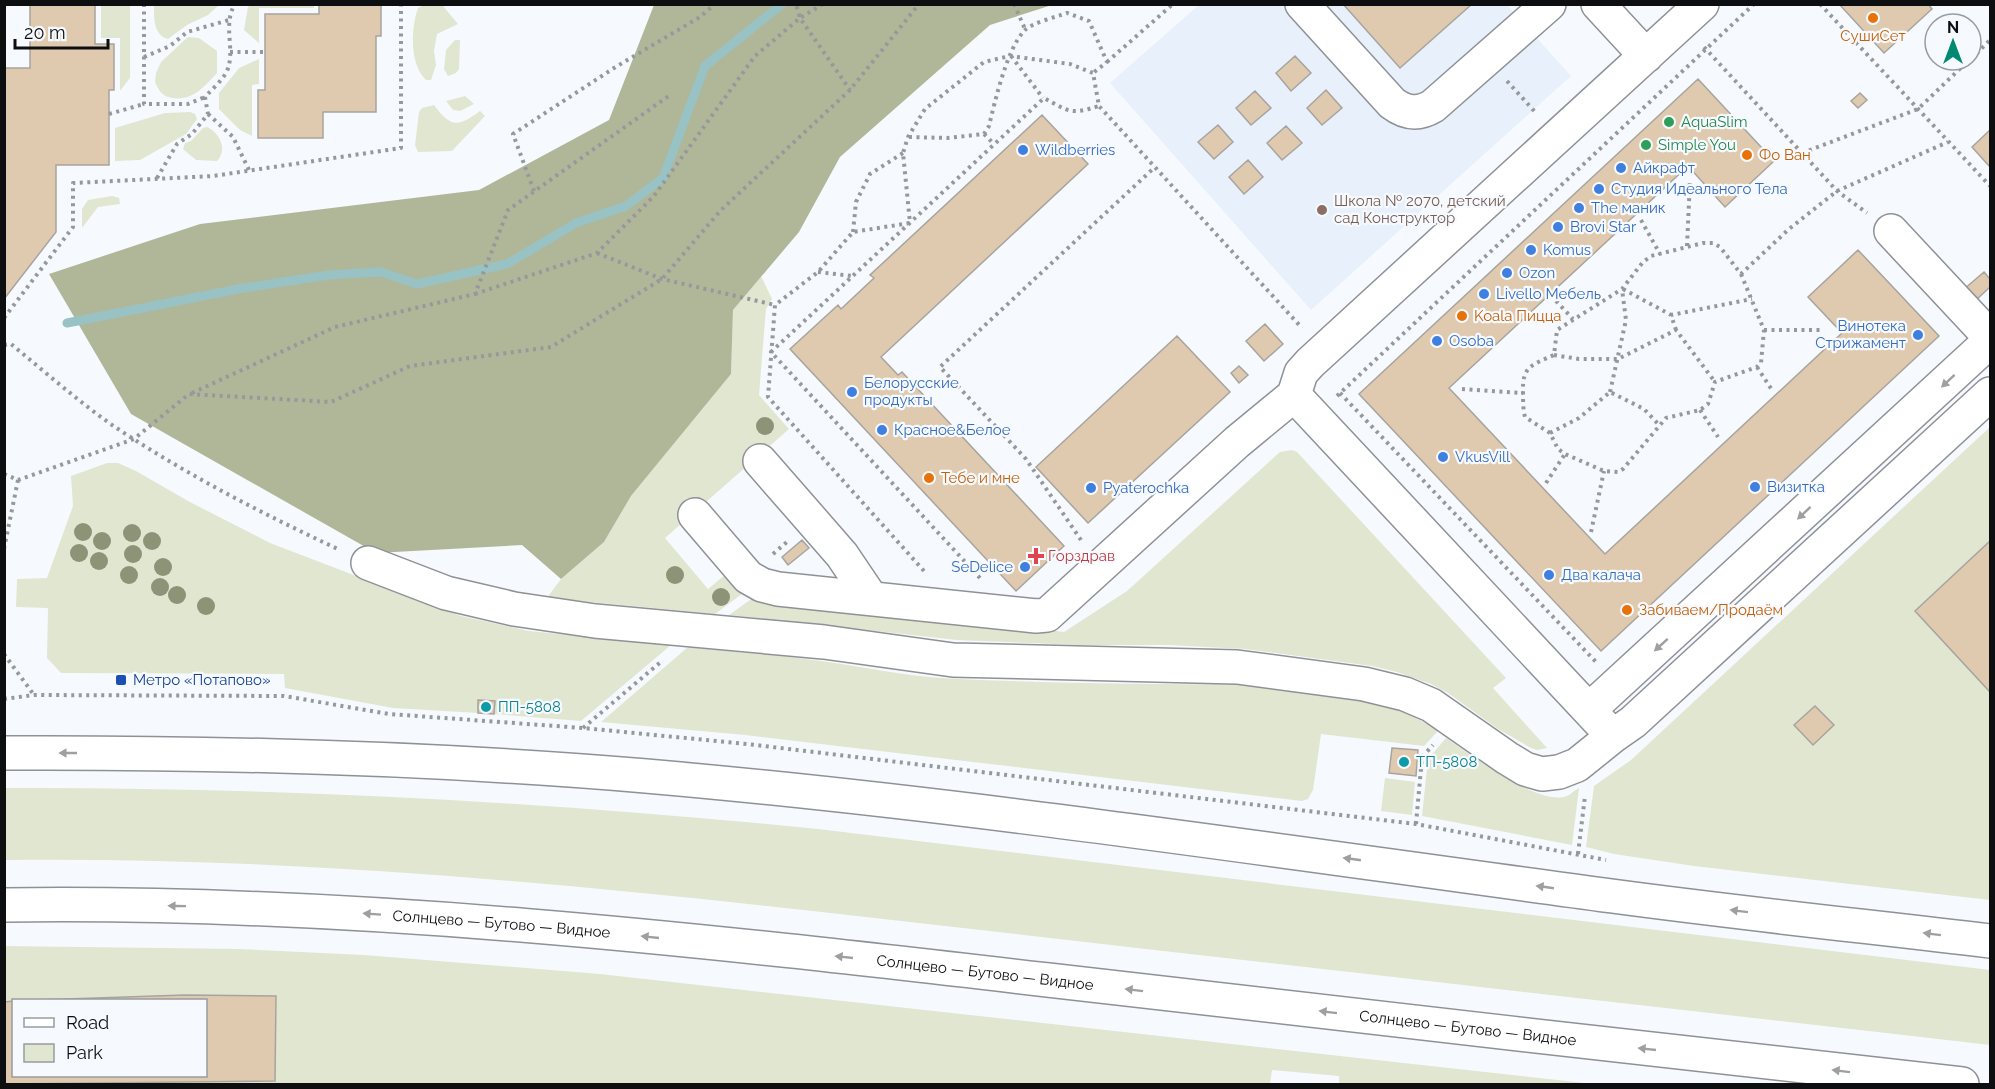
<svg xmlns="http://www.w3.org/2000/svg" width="1995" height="1089" font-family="Raleway,sans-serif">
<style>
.built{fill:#e8f0fb}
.green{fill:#e1e6d1}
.forest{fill:#b0b798}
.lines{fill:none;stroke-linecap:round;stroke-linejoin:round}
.stream{stroke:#99c2c5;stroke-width:9}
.building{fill:#dfcaaf;stroke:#a7a49f;stroke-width:1.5}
.minor-casing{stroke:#8e9196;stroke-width:36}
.major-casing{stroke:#8e9196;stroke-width:36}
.path{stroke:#96999c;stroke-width:4;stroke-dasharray:3 4.5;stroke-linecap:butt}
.minor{stroke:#fff;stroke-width:33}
.major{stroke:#fff;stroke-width:33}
.tree{fill:#8d9377}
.oneway{fill:#9e9f9f}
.food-dot{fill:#e8710a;stroke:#f6fafe;stroke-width:2}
.leisure-dot{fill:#2e9e5b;stroke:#f6fafe;stroke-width:2}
.shop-dot{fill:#3f7fe0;stroke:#f6fafe;stroke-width:2}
.education-dot{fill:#8d6e63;stroke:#f6fafe;stroke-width:2}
.health-dot{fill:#e0444e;stroke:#f6fafe;stroke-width:2}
.transit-dot{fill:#1a4fb4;stroke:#f6fafe;stroke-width:2}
.culture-dot{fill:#0f9aa8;stroke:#f6fafe;stroke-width:2}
.labels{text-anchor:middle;stroke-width:4.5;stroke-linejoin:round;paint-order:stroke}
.food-label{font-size:15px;fill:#c56008;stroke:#f6fafe;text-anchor:start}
.leisure-label{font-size:15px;fill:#27864d;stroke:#f6fafe;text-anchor:start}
.shop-label{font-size:15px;fill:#366cbe;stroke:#f6fafe;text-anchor:start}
.education-label{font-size:15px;fill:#785e54;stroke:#f6fafe;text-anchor:start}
.health-label{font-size:15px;fill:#be3a42;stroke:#f6fafe;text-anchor:start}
.transit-label{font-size:15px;fill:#164399;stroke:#f6fafe;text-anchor:start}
.culture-label{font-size:15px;fill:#0d838f;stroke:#f6fafe;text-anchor:start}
.street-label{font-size:15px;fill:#0d0e10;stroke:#f6fafe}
</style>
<rect width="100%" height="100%" fill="#f6fafe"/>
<path class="built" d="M1200 4 1507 5 1571 76 1311 310 1110 83Z"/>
<path class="green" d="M101 5H130V78L120 91V38H101Z
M154 5V4L219 5 208 15 187 25 168 39C153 35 154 17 154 5Z
M250 5H314V8H259V43L244 30 248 7Z
M438 5 443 6 458 24 437 34 434 51 436 65 431 80H426C409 64 411 28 418 8L422 6Z
M188 37 199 38 217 51V73C204 87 193 101 172 98 162 96 159 91 155 82L156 73 161 62Z
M455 40H460L459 69 456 73 448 76 444 69 446 50Z
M259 59V84L252 85V136L240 130 219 109V93L239 68Z
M465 96 474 104 460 111 453 110 446 101Z
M434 105C451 128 458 127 480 111L485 116 452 151 418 152 415 145 419 112 422 108Z
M190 112 195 114 197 119 186 134 140 160 115 161V128L165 113Z
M207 127C220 133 228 150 217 161L196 160 183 149 185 143 191 141 203 128Z
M112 196 119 198 120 204 98 207 82 228V209L88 200Z
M761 276 772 299 766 309 759 395 789 429 665 538 708 589 725 575 746 591 715 614 549 598V595L561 579 604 542 631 496 731 374 733 310Z
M1990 427V900L1694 866 1614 854 1586 847 1594 786 1631 760Z
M1292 450 1297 452 1506 678 1493 688 1547 748 1537 750 1531 748 1498 729 1448 693 1431 684 1397 672 1372 666 1245 649 1169 645H1080L957 640 729 615 757 595 1064 632 1127 591 1280 452Z
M107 463H118L136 471 188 501 270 543 461 616 529 631 671 645 581 721 494 714V701L478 700V713L393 708 285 688 284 674 61 673 47 658 48 608 16 607 17 579 47 578 73 506 71 476Z
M688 647C727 651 767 654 806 659 851 664 896 675 941 678 1011 682 1081 683 1150 684 1243 685 1358 678 1438 731L1424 746 1321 734 1313 790 1308 799 1302 801 745 735 601 722Z
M1446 738C1470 754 1538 807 1567 796 1571 794 1575 790 1579 788L1572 845 1422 816 1428 759Z
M1385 778 1415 782 1412 815 1381 811Z
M5 788C277 787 548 802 818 829L1990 970V1045C1668 1008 1346 972 1024 935 685 896 346 856 5 860Z
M4 946 240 949 364 955 600 974 1593 1084H1339V1076L1272 1070 1270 1084H53L275 1081 276 996 185 995 5 1002Z"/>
<path class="forest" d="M654 5H1052L990 25 840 157 799 232 733 310 731 374 631 496 604 542 561 579 522 545 376 553 131 414 49 274 200 224 479 190 609 120Z"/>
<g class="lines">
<path class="stream" d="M67 323 238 289 328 275 381 272 417 284 507 264 576 223 626 206 663 178 705 66 782 4"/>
</g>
<path class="building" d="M30 4H95V44H114V90H109V165H56V232L4 299V68H30Z
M319 4H381V36H376V112H323V138H258V90H265V14H319Z
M1343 4H1472L1400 68Z
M1839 4H1928L1932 9 1884 53Z
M1295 56 1311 73 1291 91 1276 73Z
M1698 79 1774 161 1725 207 1688 166 1449 388 1605 554 1842 333 1808 297 1858 250 1939 336 1601 651 1359 394Z
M1326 90 1342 108 1322 125 1307 108Z
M1255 91 1271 108 1251 125 1236 108Z
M1860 93 1867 100 1858 108 1851 101Z
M1042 115 1088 164 881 357 898 375 902 372 1064 546 1016 591 790 349 838 305 841 309 874 278 870 275Z
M1218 125 1233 142 1214 159 1198 142Z
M1286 126 1302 143 1282 160 1267 143Z
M1990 130V167L1972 147Z
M1248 160 1263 177 1244 194 1229 177Z
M1984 272 1990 279V287L1974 302 1963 290Z
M1265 324 1283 344 1264 361 1246 341Z
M1177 336 1230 392 1088 523 1036 467Z
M1239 366 1248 375 1239 383 1231 373Z
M802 540 809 548 788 565 782 557Z
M1990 541V692L1915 611Z
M478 700 495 701 494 714 478 713Z
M1815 706 1834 725 1813 745 1794 725Z
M1392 748 1418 750 1416 776 1389 773Z
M185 995 276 996 275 1081 4 1084V1002L14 1001V1076H206V1000H36Z"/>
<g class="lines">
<g class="minor-casing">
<path id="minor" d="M1302 4 1392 103C1405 113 1418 115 1433 106L1549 4
M1598 4 1646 56
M1891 231 1990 337
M1294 395 1613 736 1633 722 1990 394
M760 461 842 555 871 598
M695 515 748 577 762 585 778 589 1036 616 1047 615 1237 442 1294 395 1301 373 1310 363 1702 4
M368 563 446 593 514 609 595 621 824 642 953 660 1237 667 1364 684 1405 694 1431 705 1507 758 1525 769 1542 774 1559 772 1577 765 1613 736
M1589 710 1990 341"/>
</g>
<g class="major-casing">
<g id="major">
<path d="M4 753C219 752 433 758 646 776 969 804 1290 853 1612 896 1738 913 1864 926 1990 941"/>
<path id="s1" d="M4 905C354 900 702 940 1048 980 1353 1015 1657 1050 1962 1084"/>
</g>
</g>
<path class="path" d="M144 4V104H188L205 97
M823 4 800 18 850 90
M1014 4 1025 29
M1820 4 1990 186
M1704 47 1837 191 1867 213
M230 52H265
M1011 56 1043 98
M144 57 170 46 187 32 229 20
M1971 59 1990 40
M1107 62 1173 4
M1507 81 1536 113
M109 114 144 104
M208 114 233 137 249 170
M984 134 994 144
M909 137 947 138 984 134 989 126C995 101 1007 49 1024 31 1031 23 1056 17 1067 13L1089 21 1107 62 1093 73
M1802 153 1918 109 1969 60
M157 178 177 144 192 134 208 114 205 97C212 89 222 81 227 71 236 50 222 25 235 4
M534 191 513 134 614 68 700 17 715 4
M1641 220 1660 254
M853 232 856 202 870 174 903 153
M1687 246 1690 180
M597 253 662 279 775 305
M818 272 852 276
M1741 274 1764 330 1761 363 1757 367 1715 382 1708 404 1700 410 1666 418 1623 469 1618 472 1604 471 1565 454 1558 449 1550 433 1525 417C1523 409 1523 401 1523 392 1522 366 1532 365 1554 355L1557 330 1622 289 1643 262 1651 256 1703 243H1713L1720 247 1741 274 1789 229 1837 191 1948 142
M1623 289 1671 315
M475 294 597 253 654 196 755 56 800 18 796 4
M1556 301 1573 319
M4 318 73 227V183L213 176 401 148V4
M1676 330 1671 315 1752 299
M1764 330H1824
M4 345 11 344C45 372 79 402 115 427 187 475 263 514 340 550
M1554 355 1579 359H1618L1676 330 1715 382
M1757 367 1772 390
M1462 389 1523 393
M1610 392 1626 320 1622 289
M192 393 335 327 475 294 508 210 670 95
M1340 393 1596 662
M1337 396 1754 4
M1700 410 1718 437
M1550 433 1579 418 1610 392 1644 409 1660 426
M4 474 18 480 134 439 189 394 331 402 410 366 551 347 662 279 721 210 850 90 919 4
M1546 483 1565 454
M1591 532 1604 471
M1081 540 1026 459 940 367 1155 167
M4 549 18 480
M773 554 788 541
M924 571 768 397 775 305 818 272 853 232 910 223 903 153 908 137 925 109 984 62 1010 56 1070 64 1093 73 1099 106 1302 328
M980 578 771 352 1044 98C1070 112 1070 115 1099 106
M4 654 34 695
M4 699 34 695 284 696 389 714 583 728 747 744 1416 824 1606 860
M583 728 663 660
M1416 824 1422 757 1433 745
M1578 854 1585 796"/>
<use href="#minor" class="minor"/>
<use href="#major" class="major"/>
</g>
<g class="tree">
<circle cx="765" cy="426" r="9"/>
<circle cx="83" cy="532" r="9"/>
<circle cx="132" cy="533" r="9"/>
<circle cx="102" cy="541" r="9"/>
<circle cx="152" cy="541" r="9"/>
<circle cx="79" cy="553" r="9"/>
<circle cx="133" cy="554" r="9"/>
<circle cx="99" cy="561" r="9"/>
<circle cx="163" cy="567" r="9"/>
<circle cx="129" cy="575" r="9"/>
<circle cx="675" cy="575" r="9"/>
<circle cx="160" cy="587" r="9"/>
<circle cx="177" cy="595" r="9"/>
<circle cx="721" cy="597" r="9"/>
<circle cx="206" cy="606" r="9"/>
</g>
<defs><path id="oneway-solid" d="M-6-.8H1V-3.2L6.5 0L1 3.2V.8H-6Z" transform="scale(1.5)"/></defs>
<g class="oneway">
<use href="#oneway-solid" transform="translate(1948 381) rotate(137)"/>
<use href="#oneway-solid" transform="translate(1804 513) rotate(137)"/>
<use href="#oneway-solid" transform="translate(1661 645) rotate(138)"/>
<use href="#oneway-solid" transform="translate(68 753) rotate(180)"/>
<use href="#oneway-solid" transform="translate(1352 859) rotate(-172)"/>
<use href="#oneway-solid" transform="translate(1545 887) rotate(-172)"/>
<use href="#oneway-solid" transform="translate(177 906) rotate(-179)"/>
<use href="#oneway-solid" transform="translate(1739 911) rotate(-173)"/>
<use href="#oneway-solid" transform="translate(372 914) rotate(-176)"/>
<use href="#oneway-solid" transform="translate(1932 934) rotate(-173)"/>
<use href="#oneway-solid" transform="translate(650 937) rotate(-174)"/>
<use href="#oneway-solid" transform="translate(844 957) rotate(-174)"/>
<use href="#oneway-solid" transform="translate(1134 990) rotate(-173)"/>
<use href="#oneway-solid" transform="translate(1328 1012) rotate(-173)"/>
<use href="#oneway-solid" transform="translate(1647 1049) rotate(-174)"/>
<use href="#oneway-solid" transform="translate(1841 1071) rotate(-173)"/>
</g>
<g class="food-dot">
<circle cx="1873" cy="18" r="6"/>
<circle cx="1747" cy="155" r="6"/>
<circle cx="1462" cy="316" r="6"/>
<circle cx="929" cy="478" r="6"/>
<circle cx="1627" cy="610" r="6"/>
</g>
<g class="leisure-dot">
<circle cx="1669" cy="122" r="6"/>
<circle cx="1646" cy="145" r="6"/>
</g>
<g class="shop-dot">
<circle cx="1023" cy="150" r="6"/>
<circle cx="1621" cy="168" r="6"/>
<circle cx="1599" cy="189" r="6"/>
<circle cx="1579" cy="208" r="6"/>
<circle cx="1558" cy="227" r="6"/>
<circle cx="1531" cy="250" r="6"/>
<circle cx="1507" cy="273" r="6"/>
<circle cx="1484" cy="294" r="6"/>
<circle cx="1918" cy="335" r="6"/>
<circle cx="1437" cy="341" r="6"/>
<circle cx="852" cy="392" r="6"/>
<circle cx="882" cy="430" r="6"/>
<circle cx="1443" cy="457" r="6"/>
<circle cx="1755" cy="487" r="6"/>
<circle cx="1091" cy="488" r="6"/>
<circle cx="1025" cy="567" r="6"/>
<circle cx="1549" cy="575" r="6"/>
</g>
<circle class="education-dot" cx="1322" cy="210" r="6"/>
<path class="health-dot" d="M1033 547h6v6h6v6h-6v6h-6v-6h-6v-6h6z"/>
<rect class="transit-dot" x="115" y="674" width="12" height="12" rx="3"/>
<g class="culture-dot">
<circle cx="486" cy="707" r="6"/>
<circle cx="1404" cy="762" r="6"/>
</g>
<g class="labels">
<g class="food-label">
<text x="1873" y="41" text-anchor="middle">СушиСет</text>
<text x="1759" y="160">Фо Ван</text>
<text x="1474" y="321">Koala Пицца</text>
<text x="941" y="483">Тебе и мне</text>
<text x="1639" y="615">Забиваем/Продаём</text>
</g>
<g class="leisure-label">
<text x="1681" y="127">AquaSlim</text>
<text x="1658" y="150">Simple You</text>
</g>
<g class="shop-label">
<text x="1035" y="155">Wildberries</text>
<text x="1633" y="173">Айкрафт</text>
<text x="1611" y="194">Студия Идеального Тела</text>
<text x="1591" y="213">The маник</text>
<text x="1570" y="232">Brovi Star</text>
<text x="1543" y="255">Komus</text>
<text x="1519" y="278">Ozon</text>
<text x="1496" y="299">Livello Мебель</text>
<text x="1906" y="331" text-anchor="end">Винотека<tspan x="1906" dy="17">Стрижамент</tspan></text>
<text x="1449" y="346">Osoba</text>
<text x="864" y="388">Белорусские<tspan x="864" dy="17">продукты</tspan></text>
<text x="894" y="435">Красное&amp;Белое</text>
<text x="1455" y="462">VkusVill</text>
<text x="1767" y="492">Визитка</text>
<text x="1103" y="493">Pyaterochka</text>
<text x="1013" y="572" text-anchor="end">SeDelice</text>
<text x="1561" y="580">Два калача</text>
</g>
<g class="education-label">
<text x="1334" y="206">Школа № 2070, детский<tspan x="1334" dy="17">сад Конструктор</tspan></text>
</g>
<g class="health-label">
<text x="1048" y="561">Горздрав</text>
</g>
<g class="transit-label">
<text x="133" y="685">Метро «Потапово»</text>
</g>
<g class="culture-label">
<text x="498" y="712">ПП-5808</text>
<text x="1416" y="767">ТП-5808</text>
</g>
<g class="street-label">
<text dy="5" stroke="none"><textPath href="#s1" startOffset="498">Солнцево — Бутово — Видное</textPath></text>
<text dy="5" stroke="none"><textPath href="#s1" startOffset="984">Солнцево — Бутово — Видное</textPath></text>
<text dy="5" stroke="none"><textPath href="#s1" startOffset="1470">Солнцево — Бутово — Видное</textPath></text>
</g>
</g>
<rect width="1995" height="1089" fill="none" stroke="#0d0e10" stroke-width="12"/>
<rect x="12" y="999" width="195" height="78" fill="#f6fafe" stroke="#999c9f" stroke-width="1.5"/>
<rect x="24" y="1018" width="30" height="9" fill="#ffffff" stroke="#999c9f" stroke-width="1.5"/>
<text x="66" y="1029" font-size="18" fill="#0d0e10">Road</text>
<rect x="24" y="1044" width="30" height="18" fill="#e1e6d1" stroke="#999c9f" stroke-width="1.5"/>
<text x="66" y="1059" font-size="18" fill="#0d0e10">Park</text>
<g transform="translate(1953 42)"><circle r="28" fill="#f6fafe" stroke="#999c9f" stroke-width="1.5"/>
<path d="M0-4.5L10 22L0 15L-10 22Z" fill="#008a70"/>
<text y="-9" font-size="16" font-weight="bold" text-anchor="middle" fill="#0d0e10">N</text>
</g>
<path d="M15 39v9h93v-9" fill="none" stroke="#0d0e10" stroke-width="3"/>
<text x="24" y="39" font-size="18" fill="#0d0e10" stroke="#f6fafe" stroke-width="4.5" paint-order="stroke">20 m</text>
</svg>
